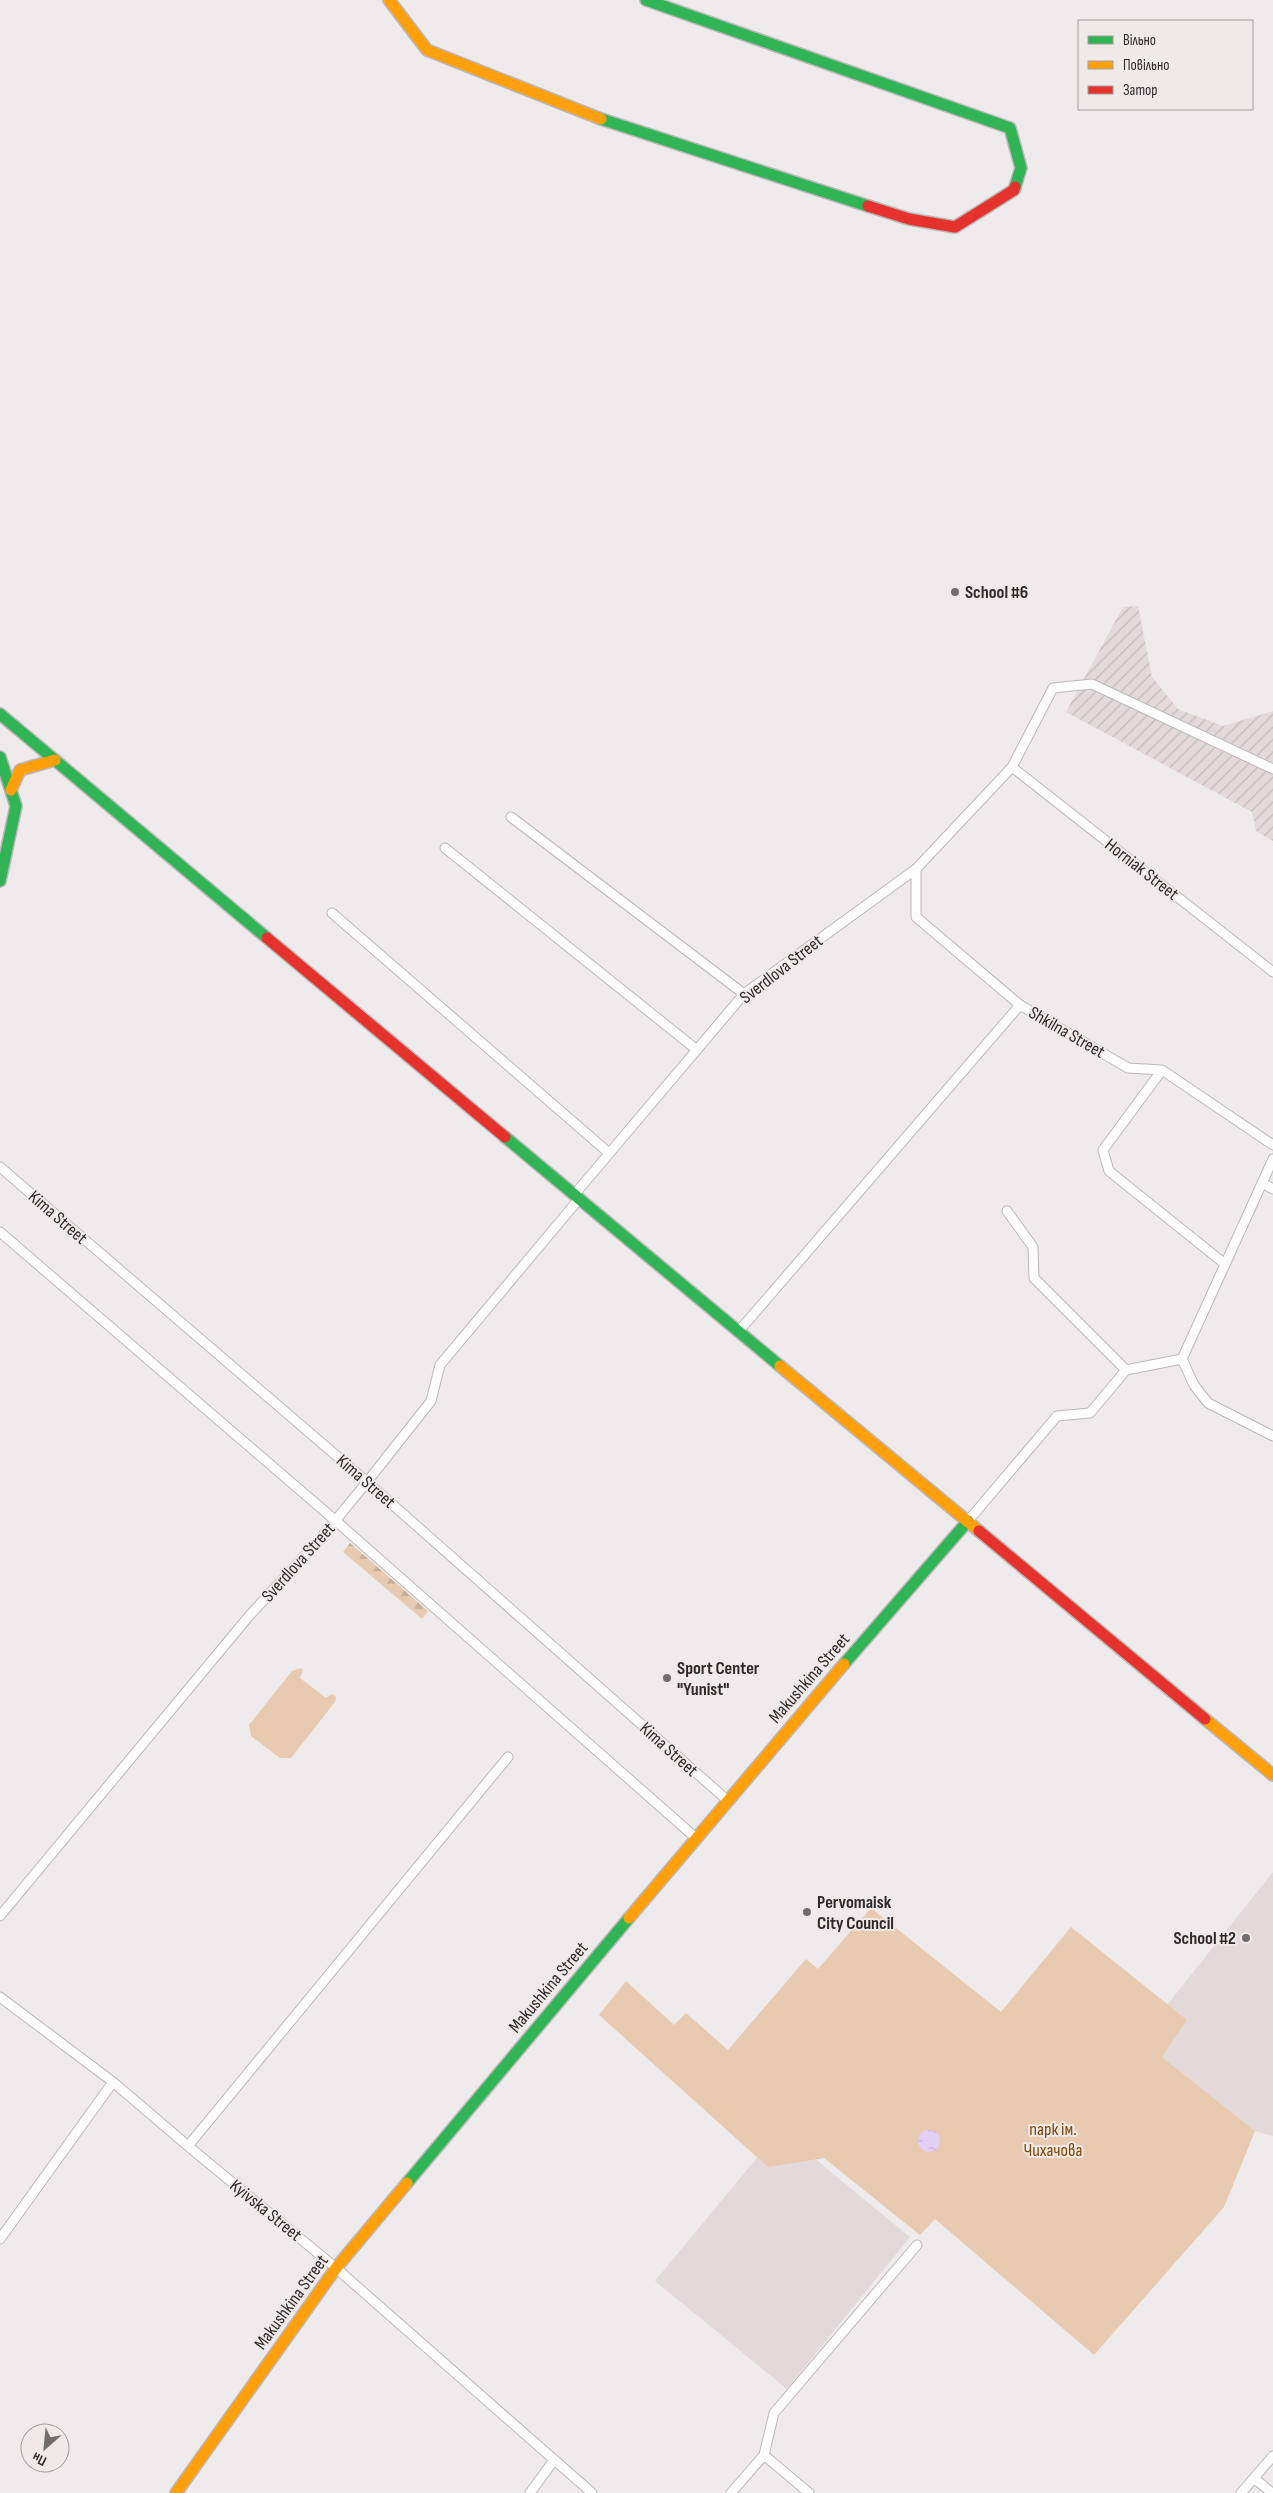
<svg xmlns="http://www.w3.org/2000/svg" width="1273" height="2493" font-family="'Sofia Sans Condensed',sans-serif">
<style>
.built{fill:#e3d9db}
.industrial{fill:url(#industrial-furrows)}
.forest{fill:url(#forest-firs)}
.park{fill:#e8cab1}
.water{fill:url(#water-ripples)}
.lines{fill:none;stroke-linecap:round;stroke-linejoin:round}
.street-casing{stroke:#bcb8b9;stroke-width:11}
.fast-casing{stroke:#bcb8b9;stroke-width:14}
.slow-casing{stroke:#bcb8b9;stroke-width:14}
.jam-casing{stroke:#bcb8b9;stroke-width:14}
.street{stroke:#fdfcfc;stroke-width:9}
.fast{stroke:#30b455;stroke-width:11}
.slow{stroke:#ff9f0a;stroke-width:11}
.jam{stroke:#e5322d;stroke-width:11}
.poi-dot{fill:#706d6e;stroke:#f0e9ea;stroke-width:2}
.labels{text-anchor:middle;stroke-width:4;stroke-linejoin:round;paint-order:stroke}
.poi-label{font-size:18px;font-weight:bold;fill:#2c2a2a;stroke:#f0e9ea;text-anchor:start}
.street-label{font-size:18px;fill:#2c2a2a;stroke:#f0e9ea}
.park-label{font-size:18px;fill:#7d4802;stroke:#f0e9ea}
</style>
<defs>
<pattern id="industrial-furrows" width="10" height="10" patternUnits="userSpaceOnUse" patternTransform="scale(1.25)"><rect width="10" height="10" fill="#e3d9db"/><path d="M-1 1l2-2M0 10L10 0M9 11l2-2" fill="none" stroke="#c3babc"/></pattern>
<pattern id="forest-firs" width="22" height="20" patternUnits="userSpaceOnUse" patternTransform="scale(1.25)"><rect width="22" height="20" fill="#e8cab1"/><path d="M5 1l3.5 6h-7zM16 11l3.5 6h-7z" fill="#c7ae98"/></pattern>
<pattern id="water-ripples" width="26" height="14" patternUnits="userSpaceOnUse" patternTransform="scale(1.25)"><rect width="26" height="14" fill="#e2cff6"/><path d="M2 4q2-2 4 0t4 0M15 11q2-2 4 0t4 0" fill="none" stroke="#c2b2d3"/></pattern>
</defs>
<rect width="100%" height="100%" fill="#efeaeb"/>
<path class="built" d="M1273 1872V2136L1255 2131 1162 2057 1187 2020 1167 2005Z
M780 2130 910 2237 787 2389 655 2281Z"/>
<path class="industrial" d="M1138 606 1152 677 1178 709 1223 726 1273 711V841L1256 831 1252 812 1066 712 1123 607Z"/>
<path class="forest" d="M350 1543 428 1611 422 1619 343 1552Z"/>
<path class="park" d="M301 1668 303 1670 300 1678 326 1698 332 1694 336 1697 335 1702 291 1758H280L251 1736 249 1725 292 1671Z
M871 1908 1001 2012 1071 1927 1187 2020 1162 2057 1255 2131 1224 2207 1094 2355 935 2219 920 2235 824 2158 768 2167 599 2015 626 1981 674 2025 686 2013 728 2050 806 1959 818 1969Z"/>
<path class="water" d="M918 2141a11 11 0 1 1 22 0a11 11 0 1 1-22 0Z"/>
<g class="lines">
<g class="street-casing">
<path id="street" d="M1012 767 1273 972
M511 817 744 994
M445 848 697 1050
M916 869V917L1020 1005 1128 1068 1162 1070 1273 1145
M332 913 609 1153
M1162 1070 1103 1150 1109 1171 1225 1264
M0 1167 367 1482 727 1800
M1262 1183 1273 1189
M574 1195 744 994 916 869 1012 767 1053 688 1092 684 1273 769
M1007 1211 1033 1247 1034 1278 1126 1370
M0 1232 336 1521 696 1838
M739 1331 1020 1005
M1182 1359 1194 1385 1208 1403 1273 1436
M968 1521 1057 1416 1090 1413 1126 1370 1182 1359 1273 1159
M0 1916 249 1616 321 1538 367 1482 431 1401 440 1365 579 1199
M0 1997 113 2082 188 2146 336 2268 592 2493
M188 2146 508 1757
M0 2239 113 2082
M764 2455 809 2493
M1254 2478 1272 2493
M530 2493 554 2460
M731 2493 764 2455 774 2413 917 2245
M1241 2493 1273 2456"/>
</g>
<g class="fast-casing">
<path id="fast" d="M646 0 1010 128 1021 168 1015 187
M601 119 868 206
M0 714 267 938
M0 757 16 806 0 881
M505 1137 780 1366
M844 1664 968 1521
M407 2183 629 1918"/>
</g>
<g class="slow-casing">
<path id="slow" d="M389 0 427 50 601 119
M11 790 20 770 55 760
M780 1366 979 1531
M1205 1719 1273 1775
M629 1918 844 1664
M176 2493 336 2268 407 2183"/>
</g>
<g class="jam-casing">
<path id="jam" d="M868 206 909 219 955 227 1014 190 1015 187
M267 938 505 1137
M979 1531 1205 1719"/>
</g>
<use href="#street" class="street"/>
<use href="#fast" class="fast"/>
<use href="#slow" class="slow"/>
<use href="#jam" class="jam"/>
</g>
<g class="poi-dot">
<circle cx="955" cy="592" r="5"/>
<circle cx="667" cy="1678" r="5"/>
<circle cx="807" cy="1912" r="5"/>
<circle cx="1246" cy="1938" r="5"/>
</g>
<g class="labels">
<g class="poi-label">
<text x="965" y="598">School #6</text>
<text x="677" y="1674">Sport Center<tspan x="677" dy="21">"Yunist"</tspan></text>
<text x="817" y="1908">Pervomaisk<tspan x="817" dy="21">City Council</tspan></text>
<text x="1236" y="1944" text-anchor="end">School #2</text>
</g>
<g class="street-label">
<text transform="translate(1142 869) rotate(38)" y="6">Horniak Street</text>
<text transform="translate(781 969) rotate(-38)" y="6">Sverdlova Street</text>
<text transform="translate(1067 1032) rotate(30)" y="6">Shkilna Street</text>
<text transform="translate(58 1217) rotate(41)" y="6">Kima Street</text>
<text transform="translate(366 1481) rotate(41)" y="6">Kima Street</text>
<text transform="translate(298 1562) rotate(-48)" y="6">Sverdlova Street</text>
<text transform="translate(809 1678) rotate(-49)" y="6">Makushkina Street</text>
<text transform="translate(669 1749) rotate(42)" y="6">Kima Street</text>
<text transform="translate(548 1987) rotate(-50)" y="6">Makushkina Street</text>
<text transform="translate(266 2210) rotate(39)" y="6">Kyivska Street</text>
<text transform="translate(291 2302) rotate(-54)" y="6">Makushkina Street</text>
</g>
<g class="park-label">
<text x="1053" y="2135">парк ім.<tspan x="1053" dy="21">Чихачова</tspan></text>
</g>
</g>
<rect x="1078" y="20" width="175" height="90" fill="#f0e9ea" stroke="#a29d9d"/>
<rect x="1088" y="36" width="25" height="8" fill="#30b455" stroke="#a29d9d"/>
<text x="1123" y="45" font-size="15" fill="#2c2a2a">Вільно</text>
<rect x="1088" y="61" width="25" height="8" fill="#ff9f0a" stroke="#a29d9d"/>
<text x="1123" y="70" font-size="15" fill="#2c2a2a">Повільно</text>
<rect x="1088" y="86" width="25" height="8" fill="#e5322d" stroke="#a29d9d"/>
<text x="1123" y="95" font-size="15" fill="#2c2a2a">Затор</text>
<g transform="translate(45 2448) rotate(207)"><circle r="24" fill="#f0e9ea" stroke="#a29d9d"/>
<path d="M0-4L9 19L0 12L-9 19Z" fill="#706d6e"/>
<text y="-8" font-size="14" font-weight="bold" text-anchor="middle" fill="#2c2a2a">Пн</text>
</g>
</svg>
